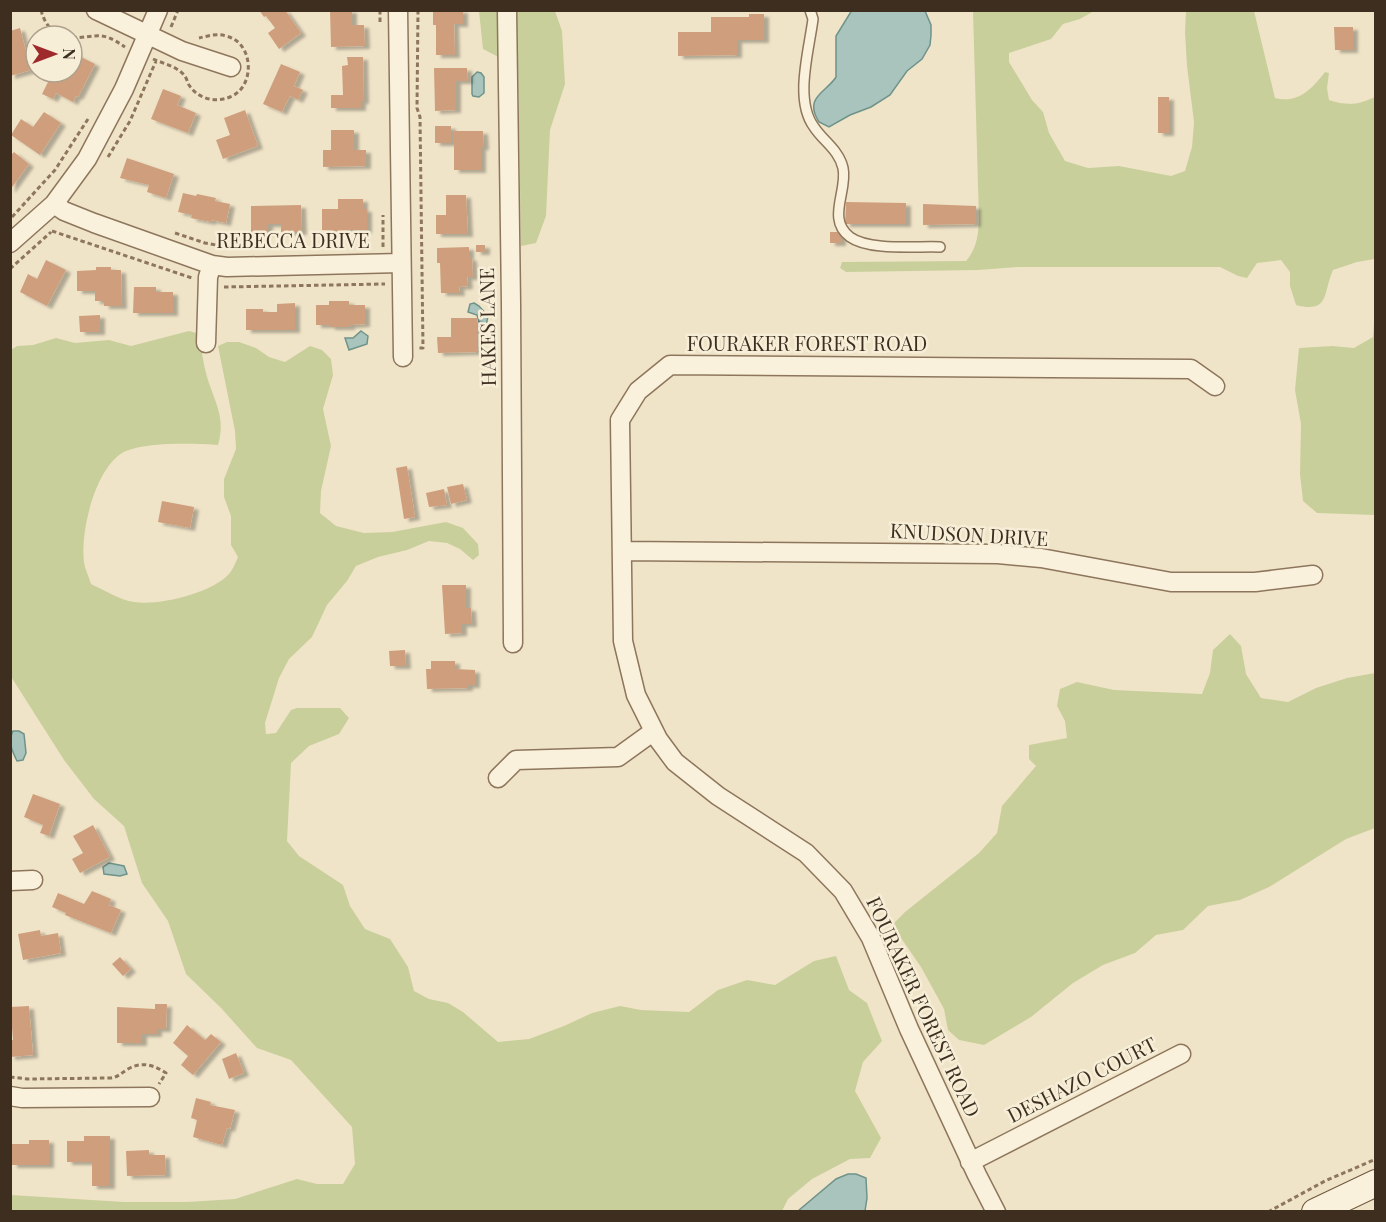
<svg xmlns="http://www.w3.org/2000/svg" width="1386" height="1222" font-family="'Playfair Display',serif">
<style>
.green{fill:#c9cf9b}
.water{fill:#a9c4bc;stroke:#6f938a;stroke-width:1.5}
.building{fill:#cf9f7d;filter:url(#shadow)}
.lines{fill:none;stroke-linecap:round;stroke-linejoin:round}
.lane-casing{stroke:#8d765c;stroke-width:12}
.street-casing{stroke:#8d765c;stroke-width:21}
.secondary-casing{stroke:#6f573f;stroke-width:28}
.path{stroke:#8d765c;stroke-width:3;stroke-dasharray:4.5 3;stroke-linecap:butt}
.lane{stroke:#faf1dc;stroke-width:9}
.street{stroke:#faf1dc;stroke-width:18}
.secondary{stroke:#faf1dc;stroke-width:26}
.labels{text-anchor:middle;stroke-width:5;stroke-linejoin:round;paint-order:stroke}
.street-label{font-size:20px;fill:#3d2e20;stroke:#f7eed8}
</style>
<defs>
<filter id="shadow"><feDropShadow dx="5" dy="3" stdDeviation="1.5" flood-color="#0004"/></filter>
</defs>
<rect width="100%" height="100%" fill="#f0e4c8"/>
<path class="green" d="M479 11H555L562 31 565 84 550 130 546 216 536 243 521 246 518 67 483 49Z
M973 11H1094L1080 19 1063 24 1051 39 1009 53V62L1032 100 1043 112 1049 133 1065 161 1088 168 1119 166 1171 176 1185 171 1192 147 1194 122 1187 66 1185 32 1186 11H1254L1275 98C1298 104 1312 89 1325 72L1329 73 1327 88 1329 100C1348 106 1357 105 1375 97V259L1357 262 1333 270C1323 292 1330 314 1296 305L1290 286V272L1281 260 1257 263 1247 278 1238 276 1220 267H1018L978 270 846 272 840 268 842 262 966 261C977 248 978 236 979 220Z
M1375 309V515L1317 513 1303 501 1300 474 1301 424 1295 390 1299 348 1332 346 1354 348 1373 337Z
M189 331 200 334C201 349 203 363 207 377 215 403 226 417 218 445 195 443 147 442 126 451 96 464 80 531 84 562 85 569 89 577 91 584 104 590 120 600 134 602 159 606 212 593 229 574 233 569 236 562 238 557L231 545V516L224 497V479L236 449 235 431 218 346 227 342H239L256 348 269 357 285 362 310 346 322 350 331 359 333 375 323 409 331 446 321 491 320 513 336 526 364 533 392 532 446 522 463 528 478 544 479 555 473 560 460 549 447 543 429 541 407 550 378 557 356 566 347 581 327 605 312 637 289 659 279 678 265 723 266 734 276 733 291 710 297 708H340L349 718 339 734 309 746 291 763 287 841 299 856 343 885 350 906 365 929 390 939 408 967 414 991 429 999 448 1003 463 1012 498 1042 529 1039 564 1026 592 1013 620 1006 641 1010 689 1012 718 990 747 980 775 985 814 961 836 956 849 990 867 1003 882 1041 863 1062 855 1091 881 1138 870 1158 850 1159 812 1179 788 1199 782 1211 11 1212V1195L124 1202H187L235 1199 297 1179 317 1184H343L355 1164 352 1127 291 1060 257 1048 221 1008 186 974 168 921 142 883 124 826 94 799 64 760 10 675 11 350 17 346 33 345 56 338 75 343 109 340 131 346Z
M1230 634 1241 646 1246 674 1261 698 1288 702 1316 688 1347 678 1375 673V828L1346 839 1269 887 1240 900 1208 906 1183 930 1156 935 1135 953 1103 965 1073 983 1031 1017 984 1045 959 1040 948 1030 944 1009 921 967 892 925 905 912 979 853 997 833 1002 806 1036 766 1029 759V745L1067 738 1065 721 1057 706 1060 689 1077 682 1114 690 1202 694 1210 673 1213 650Z"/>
<path class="water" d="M852 10 925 11 931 25V35L930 45 922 59 907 71 890 95 871 107 850 115 829 127 819 122C803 97 827 92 836 77V36Z
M477 72 481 73 484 77V93L479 97 473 96 472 94V77Z
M474 303 479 306 488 316 486 326 479 322 477 315 468 312 470 304Z
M361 331 368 336 367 344 349 350 345 338H353Z
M13 731H19L24 734 26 753 23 760 17 761C13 753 7 741 13 731Z
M109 863 124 866 127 874 120 876 104 874 103 867Z
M848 1174H856L866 1178 867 1198 865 1211H798L836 1179Z"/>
<path class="building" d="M259 10H285L301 33 279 49 268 33 275 28 266 16 264 17Z
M330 10H352V25H364L365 46 331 47Z
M433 10H463V24H454L455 55H436V25H433Z
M749 14H764V40H737V55L678 56V32H711V17H749Z
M1334 27H1353V50H1335Z
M20 28 31 70 10 76V31Z
M75 54 95 64 78 97 76 96 73 102 56 93 53 99 42 94 51 76 61 81 66 72H72V61Z
M347 57H363L364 101H361V108H331V95H343L342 66 348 65Z
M281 64 300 72 294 86 303 90 298 100 290 96 282 112 263 104Z
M434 68H467L468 81H456V110L435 111Z
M163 89 181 96 177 105 196 113 188 133 151 119Z
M1158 97H1169V133H1158Z
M245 110 258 146 223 159 216 140 230 135 224 118Z
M44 112 61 123 40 155 11 135 21 119 33 127Z
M435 126H451V143H435Z
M331 130H354V150H366V166L323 167V150H331Z
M454 131H483L484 147H481V170H454Z
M14 152 29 164 10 190V156Z
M127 158 174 174 166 198 147 192 149 185 120 178Z
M183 193 196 196 197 194 216 198 215 201 230 204 226 223 211 220V222L191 218 192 215 178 212Z
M446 195H466L468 234H436V215H446Z
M338 199H363V209H367V230H347V232L322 230V209H338Z
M846 202 906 203V224H845Z
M923 204 976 206V224L923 225Z
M301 205 302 232H281V224H268V233H251V206Z
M830 232H841V243H830Z
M476 245H485V252H476Z
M469 247V258H472L473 277H467L468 286 459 287 460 293H441L440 263H437V248Z
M46 260 66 270 47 306 20 292 28 274 37 279Z
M96 267H111V270H121L122 306H104V301H95V291H77V271L96 270Z
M134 287H156V292H173V313H133Z
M329 301H349V305H365V324L350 325V327H330V325H316V305H329Z
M295 303V330H246V309H263V312H277V304Z
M100 315V332H80L79 316Z
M451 318H477V352L438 353 437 337H451Z
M407 466 415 517 404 519 396 468Z
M463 484 467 500 451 504 447 487Z
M444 489 447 505 429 507 426 493Z
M162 501 194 507 190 528 158 522Z
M442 585H466V608H471L472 624H462V633L445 634Z
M405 650 406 666H390L389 651Z
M431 661H455V669L475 670V685H468V688L427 689 426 669H431Z
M33 794 60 804 49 836 40 833 43 825 24 817Z
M93 825 110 857 80 873 72 859 83 853 73 836Z
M92 891 111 899 109 905 121 910 111 933 65 915 66 913 52 907 58 893 84 904Z
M40 930 41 936 58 933 61 953 23 960 18 934Z
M120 957 131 969 123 976 112 964Z
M155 1004H167L166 1029H157V1034H142V1043H117V1007L155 1009Z
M29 1006 33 1055 10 1057V1040H13L12 1027H10V1007Z
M187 1025 205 1040 211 1034 221 1042 193 1075 181 1065 188 1056 173 1043Z
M236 1053 244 1073 229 1079 222 1059Z
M196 1098 211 1102 210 1105 235 1110 230 1129 227 1128 222 1145 193 1137 197 1120 191 1118Z
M84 1136H110V1186H92V1162H67V1141H84Z
M29 1140H49V1165H12V1144H29Z
M149 1150V1155H165L166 1175 127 1176 126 1151Z"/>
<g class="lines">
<g class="lane-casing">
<path id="lane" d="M810 10 813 19C809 51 794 100 814 127 823 141 839 150 843 168 848 191 826 219 850 237 869 251 917 246 940 247"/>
</g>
<g class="street-casing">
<path id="street" d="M96 10 182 51 231 67
M398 10 403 357
M507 10 511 304 513 643
M54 204 64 211 94 223 212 265 227 267 401 263
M10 243 54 204 87 159 124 89 158 10
M206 343 208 277 212 265
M622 551 998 554 1041 558 1171 582H1255L1313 575
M498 778 516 760 618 757 654 731
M10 881 33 880
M10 1096 22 1098 150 1097
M970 1162 1181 1054
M996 1212 977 1175 909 1029 871 938 843 891 806 853 718 796 675 762 658 739 636 695 623 641 620 420 638 391 670 365 1191 369 1215 386"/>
</g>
<g class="secondary-casing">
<path id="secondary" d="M1315 1212 1376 1183"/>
</g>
<path class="path" d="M41 10C44 22 50 30 60 36
M380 10V22
M418 10 417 108 420 117 423 348H419
M171 27 178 10
M72 38C99 37 100 30 125 47
M153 59C162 63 175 66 182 73 186 76 187 81 189 85 198 99 215 103 230 97 256 87 254 42 226 36 217 33 208 36 199 38
M108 157 130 121 156 61
M12 217 55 170 88 119
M52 231 192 278
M175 233 205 243 238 249
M383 247V215
M10 269 51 232
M224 287 385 284
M10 1077 28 1079 110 1078C119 1077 121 1073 128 1069 142 1061 154 1065 166 1073L159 1084
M1268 1212 1325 1181 1376 1159"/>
<use href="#lane" class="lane"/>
<use href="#street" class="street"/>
<use href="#secondary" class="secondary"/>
</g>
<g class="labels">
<g class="street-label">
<text x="293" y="248">REBECCA DRIVE</text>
<text transform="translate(488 327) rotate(-91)" y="7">HAKES LANE</text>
<text x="807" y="351">FOURAKER FOREST ROAD</text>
<text transform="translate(969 535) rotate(3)" y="7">KNUDSON DRIVE</text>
<text transform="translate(923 1007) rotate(65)" y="7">FOURAKER FOREST ROAD</text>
<text transform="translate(1082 1080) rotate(-27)" y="7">DESHAZO COURT</text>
</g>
</g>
<rect width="1386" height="1222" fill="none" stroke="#3d2e20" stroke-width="24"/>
<g transform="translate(54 54) rotate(90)"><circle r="28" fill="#f7eed8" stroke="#ada18e" stroke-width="1.5"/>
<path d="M0-4.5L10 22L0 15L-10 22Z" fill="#9e2a2b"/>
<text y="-9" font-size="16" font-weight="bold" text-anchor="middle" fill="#3d2e20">N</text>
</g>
</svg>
